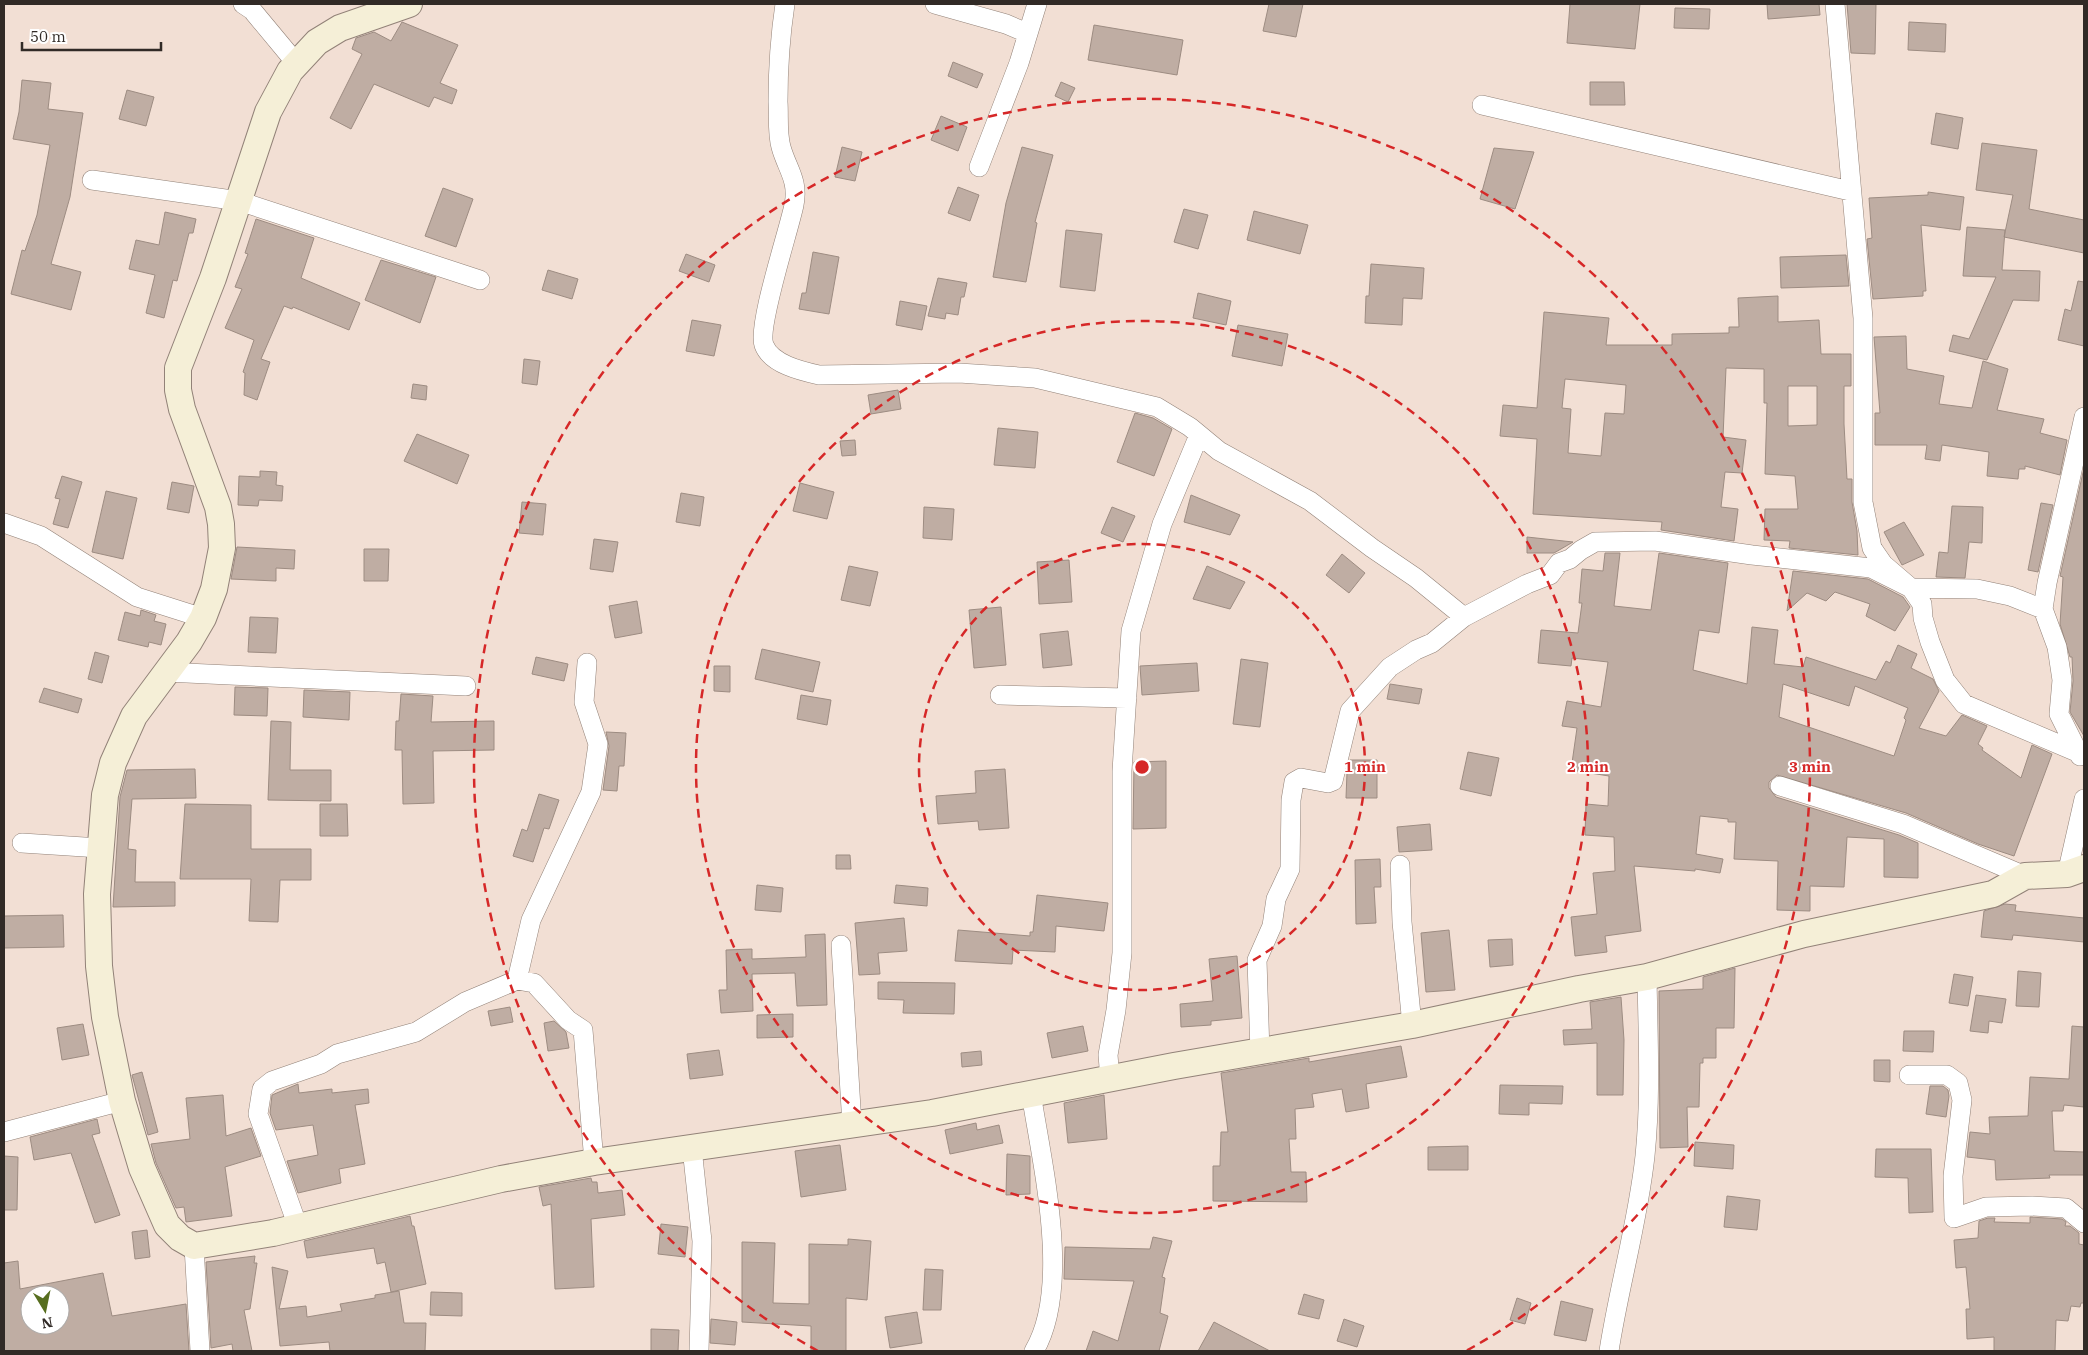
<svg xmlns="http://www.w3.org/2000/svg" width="2088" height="1355" font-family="'IBM Plex Serif',serif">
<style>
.building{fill:#bfada3;stroke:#9d8c82;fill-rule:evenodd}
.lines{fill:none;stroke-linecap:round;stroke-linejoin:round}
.street-casing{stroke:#928278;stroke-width:20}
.secondary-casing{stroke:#928278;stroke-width:28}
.street{stroke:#fff;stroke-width:19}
.secondary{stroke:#f5efd7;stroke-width:26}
.ring{fill:none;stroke:#d62828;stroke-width:2.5;stroke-dasharray:9 6}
.centre{fill:#d62828;stroke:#fff;stroke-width:2.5}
.ring-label{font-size:15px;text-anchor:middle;font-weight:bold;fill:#d62828;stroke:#fff;stroke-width:4;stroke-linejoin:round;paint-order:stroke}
</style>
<rect width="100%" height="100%" fill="#f2dfd4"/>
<path class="building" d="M1269 4H1303L1296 37 1263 31Z
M1570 4H1640L1635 49 1567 43Z
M1767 4H1819L1820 15 1768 19Z
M1847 4H1876L1875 54 1851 53Z
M1675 8 1710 9 1709 29 1674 28Z
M402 22 458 45 440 83 457 90 452 104 434 97 429 107 374 84 351 129 330 118 362 54 352 49 356 38 374 32 391 41Z
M1909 22 1946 24 1945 52 1908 50Z
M1094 25 1183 40 1177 75 1088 60Z
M953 62 983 74 977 88 948 76Z
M22 80 51 83 48 109 83 113 70 197 51 264 81 272 71 310 11 294 22 250 25 251 37 215 50 145 13 139 19 112Z
M1061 82 1075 88 1068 102 1055 96Z
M1590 82H1624L1625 105H1590Z
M127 90 154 97 146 126 119 119Z
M1936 113 1963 118 1958 149 1931 144Z
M941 116 967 127 958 151 931 140Z
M1982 143 2037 150 2029 209 2084 220V253L2004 237 2013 195 1976 190Z
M842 147 862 152 855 181 835 177Z
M1022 147 1053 155 1035 222 1037 223 1026 282 993 277 1006 203Z
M1494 148 1534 152 1515 209 1480 199Z
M958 187 979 195 970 221 948 213Z
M443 188 473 199 456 247 425 236Z
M1928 192 1964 197 1960 230 1921 225 1926 291H1923V296L1873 299 1867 239 1872 238 1869 198 1928 195Z
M1184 209 1208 215 1198 249 1174 242Z
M1254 211 1308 225 1300 254 1247 240Z
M165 212 196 219 193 233H189L177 281 173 280 164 318 146 313 155 275 129 269 136 240 159 245Z
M256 219 314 238 301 278 360 303 349 330 293 307 292 309 284 306 261 359 270 362 257 400 244 395 245 373 243 372 254 340 225 328 242 289 235 287 248 254 245 253Z
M1967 227 2005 230 2002 270 2040 271 2039 301 2013 300 1987 360 1949 351 1953 335 1969 339 1996 277 1963 276Z
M1066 230 1102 234 1095 291 1060 287Z
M813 252 839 257 829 314 799 309 802 293H806Z
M686 254 715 265 709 282 679 271Z
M1846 255 1849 286 1781 288 1780 257Z
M381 260 436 277 420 323 365 300Z
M1371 264 1424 268 1422 299 1403 298 1402 325 1365 323 1366 296H1369Z
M548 270 578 279 572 299 542 290Z
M938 278 967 283 964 297H961L958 315 946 313 945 319 928 316Z
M2078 281 2084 282V346L2058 340 2065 309 2071 311Z
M1198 293 1231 301 1226 325 1193 318Z
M1778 296V322L1819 320 1821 354H1851V386H1844V424L1847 479H1852V502L1857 531 1858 555 1789 548 1790 541 1764 540 1765 509H1798L1795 476 1765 474 1767 403H1764V369L1726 368 1723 437 1746 440 1742 473 1725 472 1721 507 1738 509 1734 541 1661 530 1662 522 1533 514 1537 439 1500 436 1503 405 1537 408 1544 312 1609 318 1606 345H1672V334L1729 333V327H1739L1738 298ZM1565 379 1626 385 1624 414 1605 413 1601 456 1568 453 1571 409 1562 408ZM1788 386H1817V425L1788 426Z
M900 301 927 306 922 330 896 325Z
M692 320 721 325 714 356 686 351Z
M1238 325 1288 334 1282 366 1232 356Z
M1906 336 1907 369 1944 376 1939 404 1972 408 1983 361 2008 369 1997 410 2044 419 2040 433 2067 440 2060 475 2025 466V469H2019L2018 479 1987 476 1989 452 1942 445 1940 461 1925 459 1927 445H1875V413H1880L1874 337Z
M524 359 540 361 537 385 522 383Z
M413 384 427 386 426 400 411 398Z
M898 390 901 409 871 414 868 395Z
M1135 413 1153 418 1172 429 1154 476 1117 462Z
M998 428 1038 432 1035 468 994 465Z
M417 434 469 455 457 484 404 461Z
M855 440 856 455 842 456 840 441Z
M2084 468V736L2070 712 2073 681 2072 657H2070L2060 624 2063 577 2060 576Z
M260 471 277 472 276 485 283 486 282 501 259 500 258 506 238 505 239 476 260 477Z
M62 476 82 482 68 528 53 524 60 499 55 498Z
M172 482 194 486 189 513 167 509Z
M800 483 834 492 827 519 793 511Z
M106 491 137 498 123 559 92 552Z
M681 493 704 497 700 526 676 522Z
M1191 495 1240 515 1230 535 1184 522Z
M522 502 546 504 543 535 519 533Z
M2041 503 2053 505 2038 572 2028 570Z
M1952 506 1983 507 1982 543 1969 542 1965 578 1936 577 1939 552 1948 553Z
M924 507 954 509 952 540 923 538Z
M1112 507 1135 516 1123 542 1101 533Z
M1904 522 1924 555 1902 565 1884 532Z
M1527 537 1573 542 1554 553H1527Z
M594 539 618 542 613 572 590 569Z
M237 547 295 550 294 569 276 568V581L231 579Z
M364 549H389L388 581H364Z
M1605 553H1620L1614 606 1651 610 1659 553 1728 563 1719 633 1699 630 1693 670 1747 684 1752 627 1778 630 1774 664 1803 667 1806 657 1876 680 1886 661 1890 663 1898 645 1917 654 1911 668 1933 679 1939 691 1919 728 1946 736 1962 715 1987 726 1978 744 1983 748 1982 750 2021 778 2032 745 2052 754 2014 856 1978 844 1906 813 1777 775 1769 782V788L1776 797 1899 835 1918 843V878L1884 877V839L1847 837 1844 887 1810 886V911L1777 910 1778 861 1734 859 1736 822H1728V819L1700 816 1696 854 1723 859 1720 873 1695 869V871L1634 866 1641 931 1605 936 1607 952 1575 956 1571 917 1597 914 1593 873 1615 871 1614 837 1585 835 1586 804 1608 806 1609 776 1571 770 1577 728 1562 726 1567 701 1601 707 1608 662 1572 658 1571 666 1538 663 1541 630 1578 633 1582 603H1579L1582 569 1603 571ZM1783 684 1849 706 1855 686 1908 708 1904 718 1906 720 1894 756 1779 717Z
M1342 554 1365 573 1349 593 1326 575Z
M1069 560 1072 602 1039 604 1037 562Z
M849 566 878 572 870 606 841 600Z
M1207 566 1245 582 1230 609 1193 599Z
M1793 571 1868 579 1903 597 1910 607 1895 631 1866 616 1870 604 1835 592 1826 601 1807 593 1787 611Z
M637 601 642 633 615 638 609 606Z
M1001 607 1006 665 974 668 969 610Z
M141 610 156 615 154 621 166 624 161 645 149 642 148 647 118 640 125 612 140 616Z
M250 617 278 618 276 653 248 652Z
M1068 631 1072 665 1043 668 1040 634Z
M762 649 820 662 813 692 755 679Z
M95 652 109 656 102 683 88 679Z
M536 657 568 664 564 681 532 674Z
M1241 659 1268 663 1260 727 1233 724Z
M1197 663 1199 691 1142 695 1140 666Z
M714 666H730V692L714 691Z
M1390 684 1422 689 1419 704 1387 699Z
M235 687 268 688 267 716 234 715Z
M44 688 82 699 78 713 39 702Z
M304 690 350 692 349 720 303 717Z
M401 694 433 696 431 722 494 721V750L433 751 434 803 403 804 402 750H395L396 721H399Z
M801 695 831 700 827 725 797 719Z
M271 721 291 722 290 770H331V801L268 800Z
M606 732 626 733 624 766H619L617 791 603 790 609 746Z
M1468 752 1499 758 1491 796 1460 789Z
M1350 760H1377V798H1346L1347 772Z
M1166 761V828L1133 829 1134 762Z
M195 769 196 798 132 799 128 849 136 850 135 882H175V906L113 907 120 797 127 770Z
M1005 769 1009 828 979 830 978 821 938 824 936 796 976 793 975 771Z
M539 794 559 800 549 829 544 828 533 862 513 856 522 829 527 831Z
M185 804 251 805V849H311V880H280L278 922 249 921 251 879H180Z
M320 804H347L348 836H320Z
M1430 824 1432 850 1399 852 1397 827Z
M836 855H850L851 869H836Z
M1380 859 1381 887H1374L1376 923 1356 924 1355 860Z
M757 885 783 888 781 912 755 910Z
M896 885 928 888 927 906 894 903Z
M1037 895 1108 903 1104 931 1056 926 1055 952 1013 950 1012 964 955 961 958 930 1030 936V932H1033Z
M2005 904 2016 905 2015 911 2084 918V942L2013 935 2012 940 1981 937 1984 911Z
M63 915 64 947 4 948V916Z
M904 918 907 951 878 953 880 974 859 975 855 923Z
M1449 930 1455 990 1426 992 1421 933Z
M825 934 827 1005 797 1006 795 973 752 974 753 1011 721 1013 719 990H727L726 950 752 949V959L806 957 805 935Z
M1512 939 1513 965 1490 967 1488 940Z
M1237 956 1242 1018 1211 1021V1025L1181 1027 1180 1004 1213 1001 1209 959Z
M1735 968 1734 1028H1716V1058H1703V1063H1700L1699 1107H1687L1688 1147 1660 1148 1659 991 1703 989V977Z
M2018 971 2041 973 2039 1007 2016 1006Z
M1954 974 1973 977 1968 1006 1949 1003Z
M878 982 955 983 954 1014 903 1013 904 1000 878 999Z
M1976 995 2006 999 2002 1023 1989 1021 1988 1033 1970 1031Z
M1621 997 1624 1040 1623 1095H1597V1043L1564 1045 1563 1030 1592 1029 1590 1002Z
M510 1007 513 1022 491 1026 488 1011Z
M793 1014V1037L757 1038V1015Z
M554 1021 566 1032 569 1048 548 1051 544 1023Z
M83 1024 89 1055 62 1060 57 1028Z
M1083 1026 1088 1051 1052 1058 1047 1033Z
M2072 1026 2084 1027V1107L2064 1105 2063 1111H2052L2054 1151 2084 1152V1175H2049L2050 1178 1996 1180 1995 1160 1967 1157 1970 1132 1990 1134 1989 1117 2028 1116 2030 1077 2069 1079Z
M1904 1031H1934L1933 1052 1903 1051Z
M1401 1046 1407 1077 1366 1084 1369 1108 1346 1112 1342 1089 1312 1094 1314 1107 1295 1109 1296 1139H1289L1291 1172H1306L1307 1202 1213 1201V1166H1220L1221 1132H1228L1221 1073 1309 1058V1062Z
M719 1050 723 1075 690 1079 687 1054Z
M981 1051 982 1065 962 1067 961 1053Z
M1874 1060H1890V1082L1874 1081Z
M142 1072 158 1132 148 1135 132 1075Z
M298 1084 299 1093 332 1089V1093L368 1089 369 1103 355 1105 365 1164 339 1169 341 1183 298 1193 287 1161 318 1155 313 1125 276 1130 270 1113 272 1095Z
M1500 1085 1563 1086 1562 1104 1529 1103V1115L1499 1114Z
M1930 1086H1943L1948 1090 1949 1096 1946 1117 1926 1114Z
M223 1095 226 1136 251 1128 261 1156 225 1167 232 1216 186 1222 184 1207 176 1208 156 1163 151 1144 190 1139 186 1098Z
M1104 1095 1107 1139 1068 1143 1064 1103Z
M97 1119 100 1133 92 1135 120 1215 95 1223 71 1153 34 1160 30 1137Z
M976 1123 977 1130 999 1125 1003 1143 950 1154 945 1130Z
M1695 1142 1734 1145 1733 1169 1694 1166Z
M840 1145 846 1190 801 1197 795 1151Z
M1468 1146V1170H1428V1147Z
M1876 1149H1931L1933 1212 1909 1213 1908 1178 1875 1177Z
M1007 1154 1030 1156V1194L1006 1195Z
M4 1156 18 1157 17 1210H4Z
M591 1178 592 1182H597L598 1193 622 1190 625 1215 591 1219 594 1287 555 1289 551 1204 543 1206 539 1187Z
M1727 1196 1760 1200 1757 1230 1724 1227Z
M410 1216 412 1226H414L426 1284 391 1292 385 1262 377 1264 374 1248 307 1258 304 1241Z
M2030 1217 2062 1219 2066 1222 2065 1226H2070L2079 1233V1244L2084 1245V1303H2081L2080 1307 2071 1306 2068 1321 2056 1320 2055 1351H1994V1337L1967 1339 1966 1309H1970L1966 1267 1956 1268 1954 1240 1978 1238 1979 1221 1988 1218H1995L1994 1222 2030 1223Z
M661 1224 688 1227 685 1257 658 1254Z
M147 1230 150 1257 135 1259 132 1232Z
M1153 1237 1172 1241 1162 1277 1165 1278 1160 1313 1168 1316 1159 1351H1086L1093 1331 1118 1341 1134 1281 1064 1279 1065 1247 1150 1249Z
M848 1239 871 1241 867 1300 846 1298V1351H811V1326L742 1322V1242L775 1243 773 1303 809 1304V1244L848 1245Z
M255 1256 254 1263H257L250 1309 244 1310 252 1351H233L232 1344 211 1348 206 1262Z
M18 1261 20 1289 103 1273 112 1316 186 1304 189 1351H4V1263ZM30 1295H60V1325H30Z
M272 1267 288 1271 279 1309 306 1306 307 1317 342 1311 340 1304 375 1298V1295L399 1291 404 1323H426L425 1351H330L329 1342 280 1346Z
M925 1269 943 1270 941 1310H923Z
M431 1292 462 1293V1316L430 1315Z
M1304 1294 1324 1300 1319 1319 1298 1314Z
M1517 1298 1531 1303 1525 1324 1510 1320Z
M1561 1301 1593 1309 1586 1341 1554 1335Z
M917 1312 922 1343 890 1348 885 1317Z
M711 1319 737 1322 735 1345 710 1343Z
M1344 1319 1364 1326 1357 1347 1337 1341Z
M1214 1322 1270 1351H1198Z
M651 1329 679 1330 678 1351H651Z"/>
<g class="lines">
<g class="street-casing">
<path id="street" d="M243 4 252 10 296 63
M785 4C780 37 778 68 778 102 779 116 777 133 781 147 787 169 799 180 794 205 789 230 757 326 764 345 771 364 801 371 819 375L959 373 1035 378 1157 407 1190 427 1219 451 1310 501 1372 548 1416 578 1464 617
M935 4 1006 24 1027 33
M1835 4 1863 318V502L1872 548 1883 564 1911 588 1922 604 1923 618 1930 642 1945 680 1964 704 2084 755
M1482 105 1850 191
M979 167 1019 63 1037 4
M92 180 239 201 480 280
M4 523 41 536 137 597 203 618
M165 672 466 686
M1000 695 1127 698
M2080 756 2059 714 2062 680 2057 647 2043 609 2047 583 2084 417
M1780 786 1903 824 2025 876
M22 843 100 848
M1400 865 1402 922 1412 1025
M2067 874 2084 799
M841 945 852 1125
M517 980 531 920 591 792 598 744 584 702 587 663
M1260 1053 1257 960 1272 926 1276 899 1290 869 1291 800 1294 782 1301 778 1328 783 1333 781 1350 711 1390 667 1416 650 1432 643 1464 617 1527 584 1550 575 1559 563 1570 559 1581 550 1595 542 1655 541 1752 555 1871 568 1911 588 1977 589 2010 596 2043 609
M1909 1075H1947L1958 1083 1962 1100 1953 1176 1954 1218 1986 1207 2032 1206 2066 1208 2084 1223
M1110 1079 1108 1055 1116 1010 1122 953V771L1131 631 1162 524 1199 435
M1031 1093C1042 1164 1072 1287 1034 1351
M4 1132 122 1101
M692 1148 702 1241 699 1351
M298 1227 258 1114 262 1089 272 1081 321 1064 337 1054 416 1032 465 1002 517 980 534 983 568 1020 583 1030 594 1162
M194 1246 200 1351
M1609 1351C1619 1286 1638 1222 1645 1156 1651 1097 1648 1037 1647 977"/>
</g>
<g class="secondary-casing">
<path id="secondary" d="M409 4 340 28 317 42 290 71 268 112 213 278 178 368V390L182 409 218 507 221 524 222 548 214 589 203 618 189 642 134 716 113 763 105 795 97 894 99 966 105 1017 122 1101 142 1168 167 1225 180 1238 194 1246 273 1233 501 1179 594 1162 932 1113 1174 1066 1412 1025 1579 989 1647 977 1804 934 1993 894 2025 876 2067 874 2084 868"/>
</g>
<use href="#street" class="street"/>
<use href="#secondary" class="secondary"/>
</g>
<g class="ring">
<circle cx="1142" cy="767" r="223"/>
<circle cx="1142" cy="767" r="446"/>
<path d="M818 1351A668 668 0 1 1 1466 1351"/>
</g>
<circle cx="1142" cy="767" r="8" class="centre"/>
<g class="ring-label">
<text x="1365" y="772">1 min</text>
<text x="1588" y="772">2 min</text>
<text x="1810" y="772">3 min</text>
</g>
<rect width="2088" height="1355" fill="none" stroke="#312a26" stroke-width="10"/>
<g transform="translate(45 1310) rotate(170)"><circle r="24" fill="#ffffff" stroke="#adaaa8"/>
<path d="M0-4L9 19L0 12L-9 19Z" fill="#576e1f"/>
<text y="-8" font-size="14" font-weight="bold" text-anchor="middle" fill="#312a26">N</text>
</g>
<path d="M22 42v8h139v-8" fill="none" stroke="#312a26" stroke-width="2.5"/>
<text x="30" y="42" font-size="15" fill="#312a26" stroke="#ffffff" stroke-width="4" paint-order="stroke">50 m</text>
</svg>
